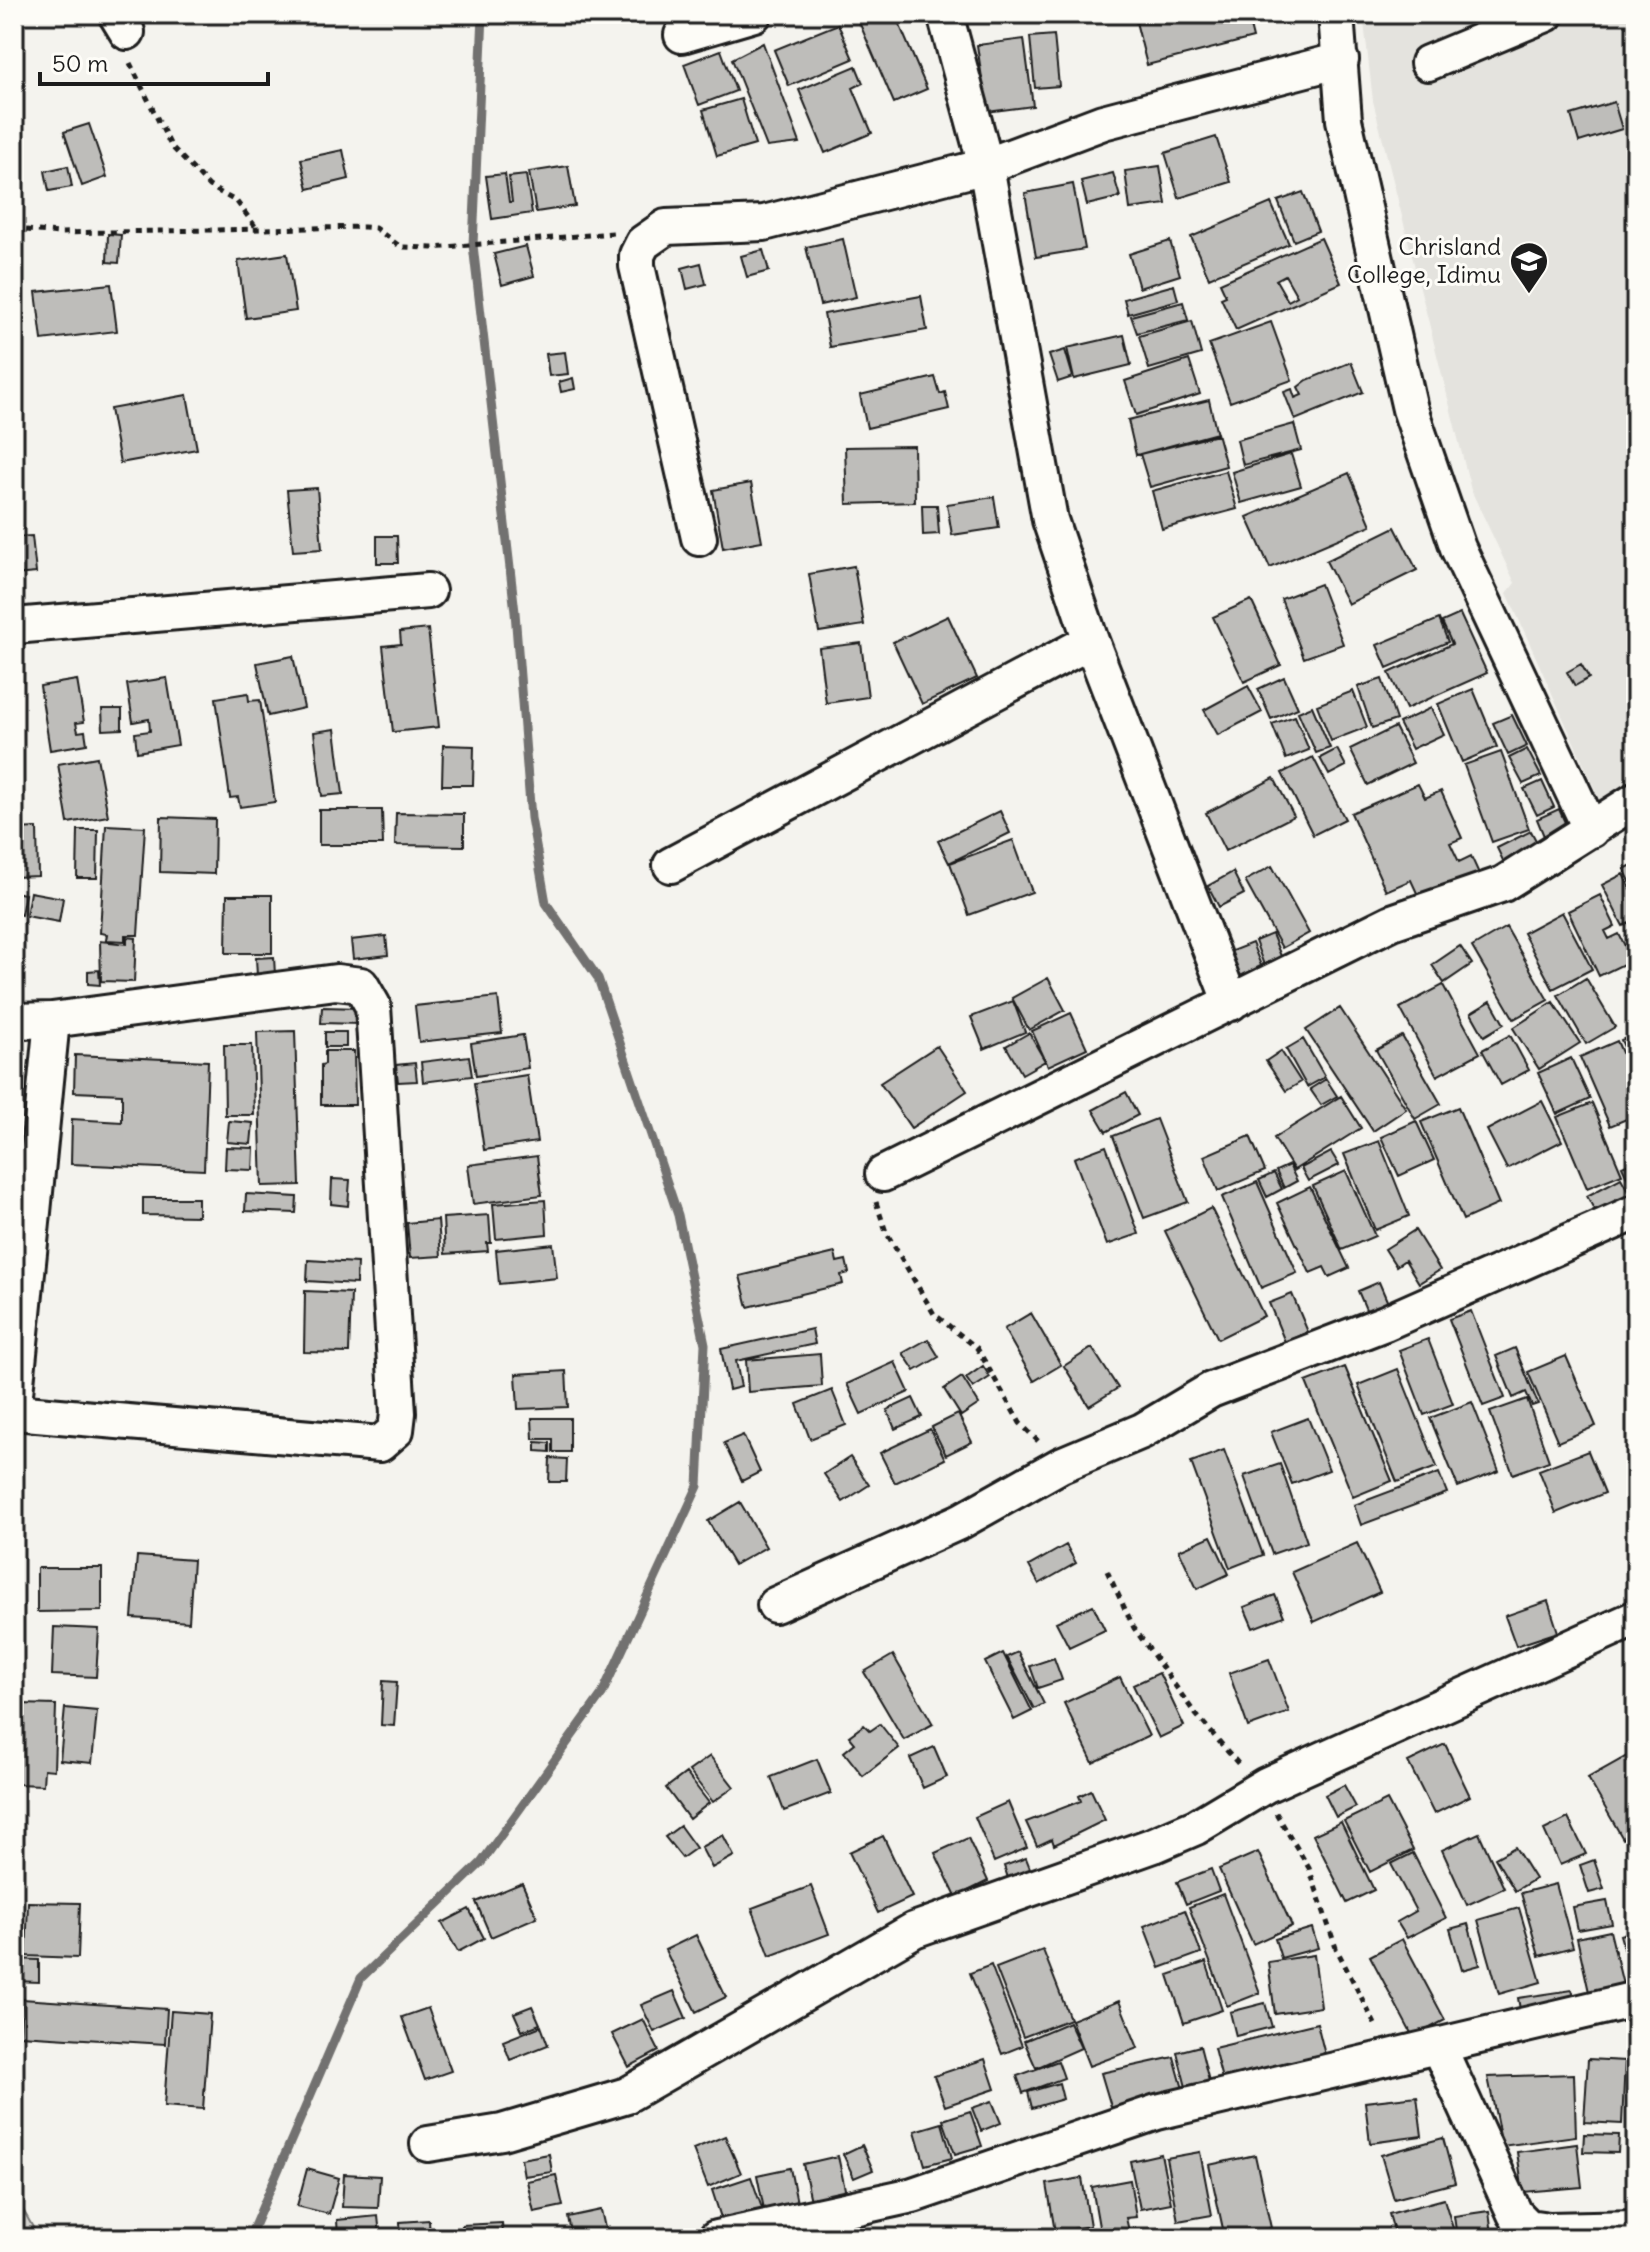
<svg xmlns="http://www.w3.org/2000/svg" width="1650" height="2252" font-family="Delius,sans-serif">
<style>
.built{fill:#e4e3de}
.green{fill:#d4d3cf;stroke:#787876;stroke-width:2}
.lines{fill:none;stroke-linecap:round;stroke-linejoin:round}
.stream{stroke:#72716f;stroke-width:9}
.building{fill:#bebdba;stroke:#1c1c1c;stroke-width:2;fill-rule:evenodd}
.minor-casing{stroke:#1c1c1c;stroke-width:40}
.path{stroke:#1c1c1c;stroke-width:5;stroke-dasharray:6 6;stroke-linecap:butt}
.minor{stroke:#fdfcf7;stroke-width:34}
.labels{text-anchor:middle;stroke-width:6;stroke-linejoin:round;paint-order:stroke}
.poi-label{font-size:24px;fill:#1c1c1c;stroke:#fdfcf7;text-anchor:end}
</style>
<rect width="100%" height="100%" fill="#f4f3ee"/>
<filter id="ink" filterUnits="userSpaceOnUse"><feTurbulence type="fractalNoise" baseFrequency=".0125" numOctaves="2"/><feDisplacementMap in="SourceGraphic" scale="16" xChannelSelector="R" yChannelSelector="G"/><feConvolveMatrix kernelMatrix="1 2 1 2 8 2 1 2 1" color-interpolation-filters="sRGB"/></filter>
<g filter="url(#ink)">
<path class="built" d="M1363 14H1636V781L1602 805 1507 593 1515 583 1471 490 1373 101Z"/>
<path class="green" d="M14 2194 39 2238H14Z"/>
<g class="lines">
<path class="stream" d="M249 2238 361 1978 481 1863 602 1694 698 1486 705 1344 678 1215 598 978 546 903 531 818 515 612 473 245 483 14"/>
</g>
<path class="building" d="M895 14 927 89 894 103 856 15Z
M997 14H1049L999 23Z
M1134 14H1247L1253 38 1147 65Z
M838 24 853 59 789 86 774 50Z
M1054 35 1059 86 1035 88 1030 37Z
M1024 39 1033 106 987 112 977 45Z
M763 43 800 143 767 147 732 59Z
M721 50 736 91 699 105 684 64Z
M856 66 863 83 853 88 872 133 825 153 799 90Z
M741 99 755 145 717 156 703 110Z
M1614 102 1622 129 1579 142 1571 115Z
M89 124 107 177 82 186 64 132Z
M1216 137 1231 182 1179 198 1165 153Z
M343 150 349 179 308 189 301 159Z
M68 166 72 187 49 191 45 171Z
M568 166 575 206 536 212 529 172Z
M1160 166 1166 204 1130 209 1125 171Z
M1113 173 1120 197 1087 205 1081 181Z
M505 174 509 202H512L509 177 526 175 532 213 492 219 486 176Z
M1073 184 1085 249 1036 257 1025 193Z
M1303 192 1318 231 1294 241 1278 201Z
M1271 203 1289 244 1209 278 1191 237Z
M108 234 121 235 119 263 107 262Z
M1321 238 1341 283 1236 330 1221 298 1226 296 1220 283ZM1285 275 1297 296 1288 301 1276 280Z
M843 239 856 297 820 305 806 247Z
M1170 241 1180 275 1139 288 1129 254Z
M526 246 534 276 502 285 494 254Z
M763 250 769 271 747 277 741 256Z
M287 254 296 311 246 318 238 261Z
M701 263 706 284 687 289 682 268Z
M111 284 117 331 42 340 36 292Z
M1174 285 1178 300 1128 314 1124 299Z
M921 296 927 330 830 347 824 314Z
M1183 302 1188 320 1137 333 1131 316Z
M1192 321 1201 354 1149 369 1139 336Z
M1271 322 1292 380 1230 402 1209 344Z
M1124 335 1131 365 1074 379 1067 348Z
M1065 350 1073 377 1058 382 1049 355Z
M565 352 568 374 549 376 546 354Z
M1189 360 1200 394 1136 415 1125 381Z
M1351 362 1363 392 1295 420 1284 392 1292 389 1295 398 1302 395 1298 387 1307 380Z
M935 377 940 394 945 392 949 409 867 428 860 395Z
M573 378 575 389 561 392 559 382Z
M187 395 197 449 120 463 110 409Z
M1209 400 1217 435 1136 455 1128 420Z
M1294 424 1301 450 1243 465 1237 440Z
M1217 433 1226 466 1150 487 1140 454Z
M914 446 915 502 847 504 845 447Z
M1291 454 1301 486 1241 503 1232 472Z
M1226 471 1237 509 1162 529 1152 491Z
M1349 473 1371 525 1270 568 1247 517Z
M751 483 762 541 723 548 713 490Z
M317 488 322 549 293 551 287 490Z
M994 497 999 528 952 535 947 504Z
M922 505H937L939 534 923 535Z
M1395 527 1417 570 1348 604 1326 561Z
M32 536 36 573 14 575V537Z
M377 536H397L398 563H377Z
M854 566 864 625 819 632 809 574Z
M1320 584 1343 644 1304 658 1281 599Z
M1251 600 1281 665 1244 682 1213 617Z
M1460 614 1487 673 1406 709 1389 673 1452 644 1442 622Z
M948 616 977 678 922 704 893 642Z
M1439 619 1448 642 1387 668 1377 645Z
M428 629 439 727 393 732 383 646 401 644 400 632Z
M861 643 868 697 826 703 819 648Z
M293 656 304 708 268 716 257 663Z
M1581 664 1589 678 1575 686 1567 672Z
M1284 677 1298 708 1271 719 1258 689Z
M167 678 178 745 137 752 135 733 150 731 149 719 133 722 127 684Z
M1382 679 1396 720 1372 728 1358 687Z
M77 680 84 722 76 723 78 732 85 731 87 744 50 750 40 686Z
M1248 686 1262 712 1218 735 1204 710Z
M1473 689 1497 747 1462 762 1438 704Z
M1353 691 1367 727 1331 741 1317 705Z
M248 693 249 701 260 700 275 802 240 807 238 797 230 798 216 698Z
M1312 706 1330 748 1316 753 1298 712Z
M1431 708 1444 734 1412 749 1399 723Z
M102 709H122V729L103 730Z
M1512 715 1527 746 1508 755 1493 723Z
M1295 716 1309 750 1286 759 1272 724Z
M1395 727 1413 763 1368 785 1350 749Z
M335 729 343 794 322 796 314 732Z
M443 745 474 746 473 785H442Z
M1337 749 1346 766 1329 775 1320 758Z
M1527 749 1541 776 1523 784 1509 758Z
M1501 752 1529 829 1492 842 1464 765Z
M97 757 108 816 68 823 58 764Z
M1313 757 1345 819 1313 835 1282 773Z
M1274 778 1294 816 1225 851 1206 813Z
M1542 781 1554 807 1537 815 1524 789Z
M1418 784 1425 798 1441 791 1462 838 1450 843 1459 862 1471 856 1481 878 1422 904 1411 880 1386 891 1351 813Z
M1559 809 1571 836 1548 846 1537 819Z
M319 810H382L383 845H319Z
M1000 811 1010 833 949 863 938 841Z
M396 813 464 814V846L395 845Z
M161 817 215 819 214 874 160 872Z
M106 825 145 827 138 935H125V941L106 940 107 934 100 933Z
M37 828 38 876 14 877V829Z
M78 830H98L97 878H77Z
M1531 831 1542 852 1507 869 1497 848Z
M1013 840 1032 892 969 915 950 863Z
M1636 863V894L1624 869Z
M1272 866 1309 933 1282 948 1245 881Z
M1233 872 1244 894 1219 907 1208 886Z
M1623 874 1636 900V920L1623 926 1602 885Z
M14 892 25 894 21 915 14 913Z
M30 892 63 898 59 922 26 916Z
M227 895H272V953H226Z
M1600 895 1615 926 1605 931 1609 939 1619 934 1632 960 1599 976 1568 911Z
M1562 912 1592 969 1553 989 1523 933Z
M1506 927 1548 1000 1514 1019 1472 947Z
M1272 934 1285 966 1267 973 1255 941Z
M386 936 388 955 353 959 351 940Z
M127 937 136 938 134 982 101 981 100 941 127 944Z
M1252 943 1262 968 1234 979 1224 954Z
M1460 946 1472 964 1444 983 1432 965Z
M274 957 275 975 257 976 256 958Z
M99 970 100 985 88 984V971Z
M1048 978 1065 1010 1029 1030 1012 998Z
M1586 978 1615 1027 1586 1044 1558 995Z
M1443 985 1480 1053 1437 1076 1400 1008Z
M498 997 502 1033 419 1042 415 1006Z
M1013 1001 1025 1032 984 1049 971 1017Z
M1491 1001 1504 1024 1484 1036 1471 1013Z
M1553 1002 1580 1043 1539 1069 1513 1028Z
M322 1007 360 1008V1024L321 1023Z
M1340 1008 1406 1109 1373 1131 1306 1030Z
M1071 1013 1087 1048 1048 1066 1032 1031Z
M295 1031 300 1185 262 1186 257 1032Z
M325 1032H346V1047H325Z
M1029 1033 1045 1061 1022 1074 1006 1046Z
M1636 1034V1075L1621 1040Z
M523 1035 528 1068 476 1076 471 1043Z
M1510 1035 1529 1070 1501 1085 1482 1050Z
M1402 1036 1441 1104 1415 1119 1376 1050Z
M1303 1039 1325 1077 1307 1087 1286 1049Z
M1617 1041 1636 1085V1115L1610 1126 1580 1057Z
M224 1045H252L254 1115H225Z
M937 1046 967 1091 911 1128 880 1083Z
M325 1051H354L355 1105H321V1065L325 1064Z
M1281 1051 1301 1082 1286 1091 1266 1061Z
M75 1055 208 1061 204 1170 71 1164 72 1119 122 1122V1094L74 1092Z
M469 1056 472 1076 423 1082 421 1062Z
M1571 1058 1590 1099 1557 1114 1538 1073Z
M415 1063 417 1081 398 1082 396 1065Z
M527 1075 537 1142 484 1150 474 1083Z
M1326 1079 1337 1096 1321 1105 1310 1089Z
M1126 1092 1138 1115 1106 1132 1093 1110Z
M1341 1096 1361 1128 1294 1170 1274 1138Z
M1542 1101 1562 1141 1507 1169 1487 1130Z
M1592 1103 1622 1174 1587 1188 1557 1117Z
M1458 1107 1499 1204 1463 1220 1421 1122Z
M1156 1119 1188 1202 1144 1218 1113 1136Z
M229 1121 253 1123 251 1144 227 1142Z
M1416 1121 1434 1160 1399 1176 1381 1137Z
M1250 1136 1265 1171 1218 1191 1204 1156Z
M1379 1141 1409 1216 1375 1230 1344 1154Z
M1106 1146 1139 1234 1107 1245 1074 1158Z
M226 1147 254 1148 253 1170 225 1169Z
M1331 1152 1339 1165 1308 1181 1301 1168Z
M537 1156 542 1195 473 1204 468 1165Z
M1636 1160V1196L1622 1166Z
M1289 1165 1297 1181 1284 1188 1276 1171Z
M1346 1171 1375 1236 1342 1250 1313 1186Z
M1274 1173 1282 1189 1267 1197 1259 1180Z
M1621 1178 1634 1201 1599 1219 1587 1196Z
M332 1179 350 1180 348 1206 331 1204Z
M1257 1182 1297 1273 1261 1288 1222 1197Z
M1310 1187 1349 1268 1329 1277 1324 1267 1310 1273 1277 1203Z
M246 1194 297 1197 296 1213 245 1211Z
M143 1198H198V1216L143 1215Z
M545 1200 547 1234 496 1239 493 1204Z
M1211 1208 1264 1316 1218 1339 1165 1231Z
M489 1215 491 1243H487L488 1251 445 1254 443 1218Z
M438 1220 441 1256 410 1258 407 1223Z
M1415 1230 1440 1270 1419 1283 1405 1260 1396 1266 1385 1249Z
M553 1244 557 1278 499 1284 496 1250Z
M835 1253 837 1262 846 1260 849 1273 841 1275 843 1284 748 1307 740 1276Z
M308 1260 357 1263 356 1284 307 1281Z
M1379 1282 1388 1303 1367 1312 1358 1291Z
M305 1291 351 1293 349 1353 304 1352Z
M1292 1294 1308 1332 1285 1342 1269 1303Z
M1471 1311 1505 1398 1483 1406 1449 1319Z
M1031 1313 1061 1365 1034 1381 1004 1329Z
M812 1329 815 1344 736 1361 741 1387 729 1390 721 1349Z
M928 1339 939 1357 915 1371 903 1353Z
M1428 1339 1453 1404 1424 1415 1399 1350Z
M1092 1348 1118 1388 1089 1406 1064 1366Z
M1515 1348 1538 1404 1532 1406 1526 1392 1513 1398 1496 1356Z
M820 1354 822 1386 748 1392 746 1360Z
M1566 1356 1596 1426 1558 1442 1528 1372Z
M895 1362 909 1392 861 1414 847 1384Z
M983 1366 990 1377 973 1388 966 1378Z
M1345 1367 1392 1481 1353 1497 1306 1382Z
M1398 1369 1437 1467 1397 1482 1358 1385Z
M566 1371 568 1407 518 1409 516 1374Z
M962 1377 979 1404 961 1416 944 1389Z
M832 1390 846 1425 810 1439 797 1404Z
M913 1398 922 1417 895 1429 887 1410Z
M1527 1399 1549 1461 1513 1474 1490 1412Z
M1472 1402 1499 1471 1458 1487 1430 1418Z
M958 1414 972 1442 946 1455 932 1427Z
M532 1418H570V1452H553V1439H533Z
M1308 1418 1329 1470 1292 1484 1271 1432Z
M930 1429 945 1459 895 1483 880 1453Z
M743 1435 760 1472 742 1481 724 1443Z
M536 1442 550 1443V1452L536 1451Z
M1224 1450 1263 1555 1230 1568 1191 1462Z
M1588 1451 1605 1493 1556 1513 1539 1470Z
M850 1457 869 1485 843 1502 824 1474Z
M550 1458 567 1459 566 1482H549Z
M1280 1464 1307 1542 1272 1554 1244 1476Z
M1439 1473 1447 1493 1361 1525 1354 1505Z
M740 1502 766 1547 734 1565 708 1521Z
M1211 1536 1229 1574 1197 1589 1179 1550Z
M1357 1543 1380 1592 1314 1622 1292 1572Z
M1066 1545 1076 1563 1039 1584 1029 1566Z
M137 1556 193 1560 189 1622 132 1618Z
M37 1568H102V1611L37 1612Z
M1275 1595 1284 1616 1253 1628 1244 1607Z
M1548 1601 1558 1632 1516 1646 1505 1616Z
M1093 1605 1105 1630 1069 1647 1056 1622Z
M54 1627 99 1629 96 1677 52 1675Z
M1018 1652 1044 1704 1034 1709 1007 1657Z
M1003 1653 1032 1711 1014 1720 985 1662Z
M893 1655 933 1724 904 1740 864 1672Z
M1054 1658 1062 1680 1038 1688 1030 1666Z
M1269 1659 1289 1712 1248 1727 1229 1673Z
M1159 1673 1184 1726 1159 1738 1133 1685Z
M1120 1677 1149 1736 1093 1763 1064 1703Z
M383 1681 397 1682 394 1726 381 1725Z
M20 1704 56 1705 54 1770 44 1769 43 1785 16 1784Z
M65 1708 97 1711 92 1763 60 1760Z
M880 1724 899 1748 863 1776 844 1752 855 1743 849 1736 864 1725 870 1731Z
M1445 1744 1470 1796 1434 1814 1408 1762Z
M934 1747 947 1777 923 1788 910 1758Z
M1636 1751V1832L1623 1839 1588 1778Z
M710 1756 734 1787 713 1802 689 1771Z
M817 1759 831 1793 784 1811 771 1777Z
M686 1773 709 1803 689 1819 666 1788Z
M1344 1785 1356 1807 1336 1817 1325 1795Z
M1091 1790 1105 1820 1054 1845 1052 1839 1037 1846 1026 1822 1081 1801 1079 1796Z
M1387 1800 1413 1850 1370 1872 1344 1821Z
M1008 1802 1027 1848 994 1862 975 1817Z
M1568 1818 1586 1854 1560 1865 1544 1830Z
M1341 1822 1374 1890 1347 1903 1313 1835Z
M680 1826 696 1848 682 1858 665 1837Z
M1479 1833 1504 1888 1467 1905 1442 1850Z
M723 1835 734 1856 712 1868 701 1847Z
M883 1836 912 1897 878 1913 849 1852Z
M968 1838 988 1881 956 1897 935 1853Z
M1515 1847 1535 1879 1515 1891 1495 1858Z
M1258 1852 1292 1926 1253 1944 1219 1869Z
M1413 1853 1446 1918 1407 1938 1397 1922 1416 1911 1391 1864Z
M1026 1858 1033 1876 1010 1884 1004 1866Z
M1594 1860 1604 1889 1589 1893 1580 1865Z
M1211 1869 1219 1891 1186 1904 1177 1882Z
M522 1883 537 1917 491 1937 476 1902Z
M1556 1884 1573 1947 1539 1956 1521 1893Z
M811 1886 829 1934 770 1956 752 1908Z
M1223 1894 1260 1993 1227 2006 1189 1907Z
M1607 1901 1612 1924 1578 1930 1573 1907Z
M28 1902 80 1903 78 1958 26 1956Z
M1519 1908 1541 1982 1499 1994 1478 1920Z
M469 1909 484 1938 458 1952 442 1923Z
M1185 1910 1201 1953 1160 1968 1144 1926Z
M1468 1924 1480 1965 1462 1970 1450 1929Z
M1312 1928 1318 1948 1281 1958 1275 1939Z
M1636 1930V1986H1635L1620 1935Z
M1610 1931 1623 1985 1589 1992 1577 1938Z
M696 1935 726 1997 696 2012 665 1950Z
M1402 1939 1445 2020 1413 2037 1370 1956Z
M1043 1950 1070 2019 1023 2037 996 1968Z
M1314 1955 1321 2007 1275 2014 1268 1962Z
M15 1959 39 1960V1982L14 1981Z
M1206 1962 1222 2010 1184 2023 1168 1975Z
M991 1965 1022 2046 1002 2054 970 1973Z
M1572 1990 1577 2005 1522 2021 1518 1998Z
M674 1991 686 2018 654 2032 641 2005Z
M22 1999 167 2009 165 2044 20 2035Z
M1119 2001 1138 2048 1089 2066 1071 2020Z
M1265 2003 1272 2027 1236 2036 1230 2012Z
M532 2006 540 2024 522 2031 514 2013Z
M428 2008 451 2071 425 2080 402 2017Z
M171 2011 210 2014 203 2109 164 2106Z
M643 2019 659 2051 629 2067 612 2034Z
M1069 2022 1081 2048 1036 2068 1024 2041Z
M1317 2023 1325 2055 1222 2079 1214 2048Z
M541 2026 548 2045 510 2060 503 2041Z
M1200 2046 1211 2089 1188 2095 1177 2052Z
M1629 2051H1636V2077L1631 2078Z
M1174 2057 1183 2089 1112 2110 1101 2073Z
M985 2059 995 2089 945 2106 934 2076Z
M1588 2059 1625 2061 1622 2124 1584 2122Z
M1058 2061 1064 2078 1023 2093 1017 2076Z
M1574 2074 1576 2136 1502 2146 1488 2077Z
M1059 2083 1063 2099 1032 2108 1028 2092Z
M1417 2096 1422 2136 1370 2143 1365 2102Z
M992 2101 1001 2123 981 2131 972 2108Z
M970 2111 982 2146 955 2154 943 2120Z
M942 2123 952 2158 925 2165 915 2131Z
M1584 2134 1619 2135 1618 2153 1583 2152Z
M725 2136 741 2173 708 2187 693 2149Z
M1443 2138 1455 2183 1394 2199 1381 2155Z
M1577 2144 1582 2187 1523 2192 1517 2152Z
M862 2145 873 2170 854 2178 843 2154Z
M1200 2152 1212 2215 1178 2221 1166 2158Z
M549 2154 552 2172 524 2176 521 2159Z
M1161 2154 1171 2203 1140 2209 1130 2161Z
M1255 2155 1271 2228 1225 2238 1209 2165Z
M838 2156 846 2194 811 2201 803 2164Z
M790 2168 799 2213 766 2219 757 2175Z
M307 2169 339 2178 329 2214 297 2206Z
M344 2174 380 2176 378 2208 342 2207Z
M556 2175 563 2206 534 2212 527 2181Z
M751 2177 763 2211 723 2224 712 2190Z
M1082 2178 1090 2226 1055 2232 1047 2184Z
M1130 2180 1136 2217 1126 2218 1129 2231 1139 2230 1141 2238H1101L1092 2187Z
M1444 2199 1456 2238H1396L1389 2214Z
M601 2210 607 2237 572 2238 568 2217Z
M1489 2211 1492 2234 1457 2238 1454 2216Z
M378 2216 380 2236 338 2238 337 2220Z
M429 2220 430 2238H401L400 2222Z
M502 2223 503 2238H463L462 2225Z"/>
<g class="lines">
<g class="minor-casing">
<path id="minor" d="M116 14 127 32
M945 14 986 166 1050 520 1091 641 1231 1003
M1336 14 1344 120 1410 409 1458 548 1591 830
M682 35 754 14
M1428 63 1546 14
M699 538 637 266V255L643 243 666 227 764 223 986 166 1103 122 1341 60
M14 626 428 591
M671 865 1091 641
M14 1021 52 1020 336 982 361 985 373 1006 398 1413 396 1430 380 1444 14 1412
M883 1174 1392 922 1503 884 1636 800
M14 1404 52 1020
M775 1605 961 1521 1061 1465 1142 1431 1211 1390 1385 1323 1636 1212
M1439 2048 1515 2214 1528 2227 1549 2230 1636 2228
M428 2144 502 2132 627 2095 914 1930 1154 1845 1196 1827 1266 1785 1636 1618
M716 2238 913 2195 1157 2112 1636 1999"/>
</g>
<path class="path" d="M130 63 171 146 209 186 237 202 255 226
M14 229 60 233 364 227 375 228 401 247 432 248 613 233
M876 1202 886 1232 934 1314 977 1348 1020 1423 1038 1441
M1107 1571 1134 1628 1194 1712 1241 1767
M1276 1813 1309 1868 1336 1948 1377 2028"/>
<use href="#minor" class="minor"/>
</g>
</g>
<defs>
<g id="school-pin" transform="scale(2)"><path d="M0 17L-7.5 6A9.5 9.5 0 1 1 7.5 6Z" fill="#1c1c1c" stroke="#fdfcf7"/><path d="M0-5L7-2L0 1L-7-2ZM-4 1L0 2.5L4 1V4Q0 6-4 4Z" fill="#fff"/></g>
</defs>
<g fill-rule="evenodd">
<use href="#school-pin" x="1529" y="261"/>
</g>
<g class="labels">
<g class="poi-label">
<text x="1501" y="255">Chrisland<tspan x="1501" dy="28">College, Idimu</tspan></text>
</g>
</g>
<rect width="1650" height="2252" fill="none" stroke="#fdfcf7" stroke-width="48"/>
<rect x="24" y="24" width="1602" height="2204" fill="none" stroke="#1c1c1c" stroke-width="3" filter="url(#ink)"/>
<path d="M40 72v12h228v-12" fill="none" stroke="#1c1c1c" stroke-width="4"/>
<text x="52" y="72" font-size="24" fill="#1c1c1c" stroke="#fdfcf7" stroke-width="6" paint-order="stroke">50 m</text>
</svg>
